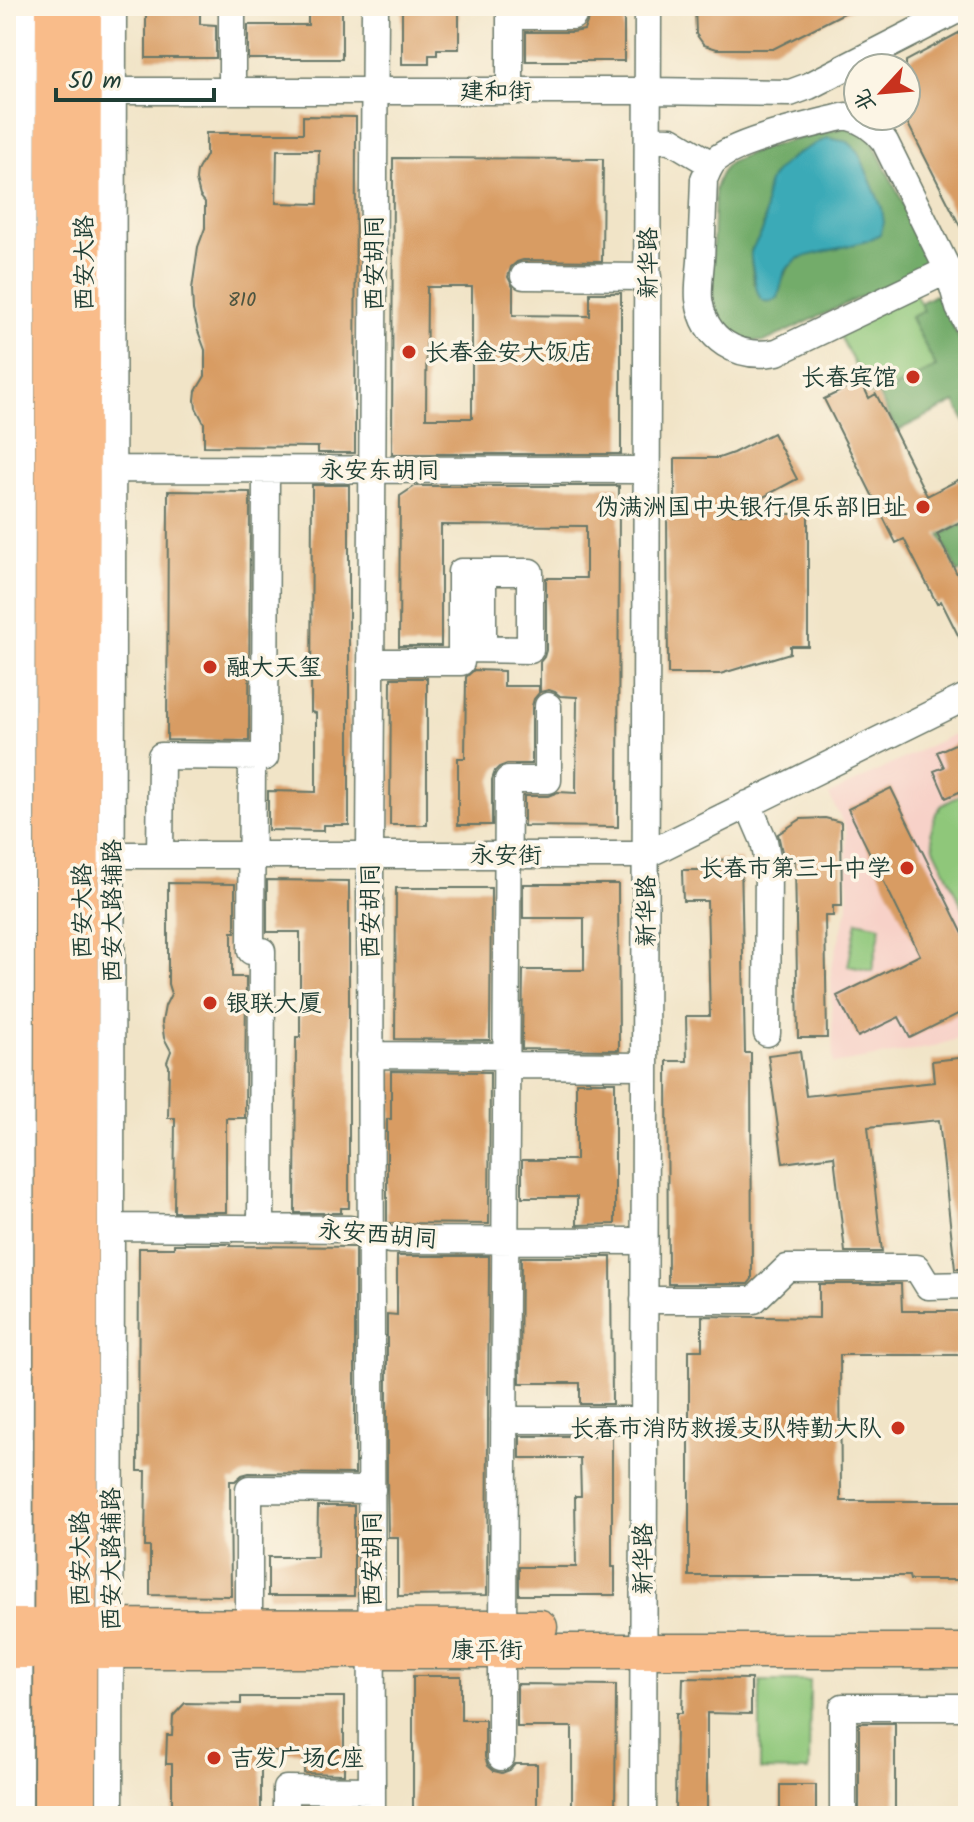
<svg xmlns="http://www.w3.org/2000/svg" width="974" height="1822" font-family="Kalam,'LXGW WenKai TC',sans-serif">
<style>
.built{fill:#f7d1c8}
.green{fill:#8fc77a;stroke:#578257;stroke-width:2}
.forest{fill:#73ac6a;stroke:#49744f;stroke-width:2;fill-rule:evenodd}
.water{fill:#3aaab7;stroke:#2c7476;stroke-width:2}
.building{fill:#d89c64;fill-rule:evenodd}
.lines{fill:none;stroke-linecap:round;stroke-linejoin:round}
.minor-casing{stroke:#687767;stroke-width:29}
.major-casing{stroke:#687767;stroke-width:37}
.minor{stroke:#fff;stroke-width:26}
.major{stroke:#f9bc8a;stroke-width:34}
.poi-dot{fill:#c8321e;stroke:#fcf5e5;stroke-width:3}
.labels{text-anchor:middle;stroke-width:7;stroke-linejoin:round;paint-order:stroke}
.number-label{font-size:20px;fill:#4d5540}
.street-label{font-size:24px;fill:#1f3d34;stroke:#fcf5e5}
.poi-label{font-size:24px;fill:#1f3d34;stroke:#fcf5e5;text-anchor:start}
</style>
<rect width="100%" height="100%" fill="#fcf5e5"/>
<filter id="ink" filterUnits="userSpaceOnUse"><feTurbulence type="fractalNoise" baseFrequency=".0125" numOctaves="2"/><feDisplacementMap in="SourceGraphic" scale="16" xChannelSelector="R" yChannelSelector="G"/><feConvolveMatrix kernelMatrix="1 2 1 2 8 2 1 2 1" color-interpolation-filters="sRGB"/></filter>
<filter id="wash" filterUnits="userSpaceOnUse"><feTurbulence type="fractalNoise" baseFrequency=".006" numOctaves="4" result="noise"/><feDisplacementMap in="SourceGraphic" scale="32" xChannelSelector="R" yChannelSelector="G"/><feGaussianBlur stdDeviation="1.8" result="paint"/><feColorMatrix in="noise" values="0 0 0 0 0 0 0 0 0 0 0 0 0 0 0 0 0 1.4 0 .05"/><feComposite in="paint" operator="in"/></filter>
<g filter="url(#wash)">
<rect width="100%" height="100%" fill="#f1e4c7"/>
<path class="built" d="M968 727V1036L928 1048 833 1064 831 968 848 907 846 829 829 795Z"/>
<path class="green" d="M915 293 924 311 911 318 936 367 879 396 877 391 870 395 838 332Z
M968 791V918L934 848 931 831 936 813 942 805Z
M857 921 881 926 872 971 848 966Z
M760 1681H810L809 1771 760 1770Z"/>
<path class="forest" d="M846 127 871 139 928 253C926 264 920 269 910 274L764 342 738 339 726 329 716 314 711 294 715 189C718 180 720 173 726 166 744 149 819 134 846 127ZM828 138 838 249C801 255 785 256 778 297L754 283 751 261V250L762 236 768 187 772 177 790 158Z
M935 295 941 301 968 357V427L955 402 897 431 879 396 936 367 911 317 924 311 920 303Z
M968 521V568L958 573 940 535Z"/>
<path class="water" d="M828 138 848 142 858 151 882 208 884 223 880 234 867 241 799 258 785 270 778 298C756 311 756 285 753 270 752 264 750 258 751 252 754 242 762 238 764 225 766 209 763 190 772 177 786 157 807 148 828 138Z"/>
<g id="blocks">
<path class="building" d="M146 6H200V24L216 25V58H146Z
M308 6H342V59H248V25H308Z
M402 6H459V49H437V55H429V64H402Z
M589 6H624V61H526V32H573L584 30 589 17Z
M695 6H858L773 49H717L704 45 696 34Z
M968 28V242L906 120V61Z
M303 116 356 117 355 453H318V447L204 446V423L196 408 195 400 196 391 205 376V350L198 331 193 310 192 289 198 247 205 228V202L200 196 196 180 197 171 206 155V133H303ZM277 150H319L318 204 276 203Z
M393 158 603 159 602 261 523 260 517 262 511 267 508 277 513 287V315L590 316V293H621V454H392ZM427 287H472V418H426Z
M861 381 869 398 876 394 927 496 968 475V518L937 534 958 576 968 571V655L941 601 937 604 904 539 896 543 824 399Z
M773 433 797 479 732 514H808V646H790V653L720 674H668L667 513 675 514V458H719L733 453Z
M312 485H349V825H323V831L268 830V791L316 792V713L311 712Z
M415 486H619L618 827 524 826V796H548L558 792 576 793 577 697 560 696 555 692 549 690 540 692V662L544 657 546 650V578H586V526L441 525V646H399L400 496Z
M168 491 250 492 249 741 167 740Z
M474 670 504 671V686H539V693L534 699 532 706V764H507L499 767 495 771 492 780V825H458V758H465L466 677Z
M391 678H427V825H390Z
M968 738V788L946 798 934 771 944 767 937 752Z
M891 788 968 944V1009L910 1038 899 1017 858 1037 837 996 920 955 848 809Z
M825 818 841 822 842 906H833V916H825L827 1038H798L795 861H784L778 834 801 819Z
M741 859 745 1053H751L752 1279 748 1284H668L667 1061H687L686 1016H710L707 901H683L682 870H707V860Z
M267 880 349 881V1208H341V1213H295L296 1037H300V932H267Z
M168 883 235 884V932H232V977H246L245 1118H226V1212H174L175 1118H168L169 1066 167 1062 171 1051 164 1038 162 1022 165 1006 171 994 168 984Z
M523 884H618L619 1050 522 1049 523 970H584V918H523Z
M396 888H491L490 1040 395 1039Z
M800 1051 806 1096 934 1082 932 1061 968 1057V1269H955L939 1120 868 1127 882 1252H845L834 1156 783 1163 768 1055Z
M391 1071 490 1072 489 1224 387 1223V1119H391Z
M576 1082H615V1224L577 1225V1197H522V1160H576Z
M174 1244H230V1246L355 1247V1474L249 1473 242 1475 235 1481H230L231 1596 150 1595V1547H145L146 1471H138L139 1248H174Z
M397 1256H489L487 1595 398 1596V1537H388L387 1479V1314L397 1315Z
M521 1257H611L612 1404H580V1383H520Z
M819 1284H901L902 1311H968V1355H840L841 1501H968V1580H910L909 1576H689V1350H702V1316L819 1318Z
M520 1436H612V1567H615V1595H519V1567H576L575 1496H581L580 1458H520Z
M318 1506H354V1596H268V1557H317Z
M413 1676H461V1720H485V1757L488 1766 494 1771 502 1773 510 1770 515 1764H537V1816H413Z
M683 1678 751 1679V1714L707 1713V1816H675L676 1713H682Z
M517 1684 616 1685 615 1816H572V1727H517Z
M241 1697H344V1774L304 1773V1752H261V1816H172V1764H166L167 1735H172L173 1716 185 1703 241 1704Z
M859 1723H895V1816H859Z
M780 1785H816V1816H780Z
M302 1805 343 1806V1816H302Z"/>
</g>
</g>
<g filter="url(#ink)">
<use href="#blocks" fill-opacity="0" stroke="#687767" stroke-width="2"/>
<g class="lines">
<g class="minor-casing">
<path id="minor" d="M98 91H649L790 93 809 86 965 6
M232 91V6
M510 91V16H573V6
M649 139 671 140 711 164
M948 270 777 352C738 360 704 340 699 299 698 287 700 273 701 261 702 234 703 206 704 179 707 173 709 167 713 162 733 141 815 124 846 116 863 120 875 128 885 142L948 270 959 308 968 325
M524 276 648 277
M112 469 647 470
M461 572H530V650L461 649Z
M483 649V572
M371 662H461V649
M252 757 251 951H262L261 1228
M748 804 764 841 768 862 767 1033
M98 855H646L968 696
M160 855 161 756 265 757 266 469
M370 1055 506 1056
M506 1065 645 1066
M111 1227 350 1229 390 1240 644 1241
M644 1300H754L787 1268H917L928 1286 968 1285
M504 1420H644
M249 1626V1489L372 1490
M503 1627 508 780H548V706
M501 1757V1650
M19 1816 23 6
M110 1816 113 6
M286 1816V1789L372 1790
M372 1816 370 855 375 6
M643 1816 648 6
M843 1816V1707H968"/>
</g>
<g class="major-casing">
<path id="major" d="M6 1626 540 1627
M6 1651H968
M51 1816 53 6
M79 1816 84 6"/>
</g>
<use href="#minor" class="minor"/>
<use href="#major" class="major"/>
</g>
</g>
<g class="poi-dot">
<circle cx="409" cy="352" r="8"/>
<circle cx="913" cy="377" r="8"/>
<circle cx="923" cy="507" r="8"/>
<circle cx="210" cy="667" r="8"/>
<circle cx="907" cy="868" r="8"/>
<circle cx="210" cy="1003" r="8"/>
<circle cx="898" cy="1428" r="8"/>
<circle cx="214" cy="1758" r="8"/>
</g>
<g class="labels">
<g class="number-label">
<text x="242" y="306">810</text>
</g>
<g class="street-label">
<text x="496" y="99">建和街</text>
<text transform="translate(84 263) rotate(-90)" y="8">西安大路</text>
<text transform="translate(374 263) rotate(-90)" y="8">西安胡同</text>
<text transform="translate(648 263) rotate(-90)" y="8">新华路</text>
<text x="380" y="478">永安东胡同</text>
<text x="506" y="863">永安街</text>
<text transform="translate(82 911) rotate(-90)" y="8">西安大路</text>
<text transform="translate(112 911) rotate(-90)" y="8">西安大路辅路</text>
<text transform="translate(370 911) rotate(-90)" y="8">西安胡同</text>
<text transform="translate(646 911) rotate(-90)" y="8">新华路</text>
<text transform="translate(378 1234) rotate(5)" y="8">永安西胡同</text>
<text transform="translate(80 1559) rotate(-90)" y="8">西安大路</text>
<text transform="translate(111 1559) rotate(-90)" y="8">西安大路辅路</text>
<text transform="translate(372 1559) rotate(-90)" y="8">西安胡同</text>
<text transform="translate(643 1559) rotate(-90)" y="8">新华路</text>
<text x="487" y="1658">康平街</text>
</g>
<g class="poi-label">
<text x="425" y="360">长春金安大饭店</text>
<text x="897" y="385" text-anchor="end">长春宾馆</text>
<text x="907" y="515" text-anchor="end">伪满洲国中央银行俱乐部旧址</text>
<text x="226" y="675">融大天玺</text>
<text x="891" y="876" text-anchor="end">长春市第三十中学</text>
<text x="226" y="1011">银联大厦</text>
<text x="882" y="1436" text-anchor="end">长春市消防救援支队特勤大队</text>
<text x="230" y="1766">吉发广场C座</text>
</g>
</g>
<rect width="974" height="1822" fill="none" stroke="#fcf5e5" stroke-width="32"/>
<g transform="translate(882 92) rotate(244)"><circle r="38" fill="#fcf5e5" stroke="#a4ab9e" stroke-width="2"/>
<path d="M0-6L14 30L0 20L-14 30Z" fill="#c8321e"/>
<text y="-12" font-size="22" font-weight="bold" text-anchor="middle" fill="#1f3d34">北</text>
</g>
<path d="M56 88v12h158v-12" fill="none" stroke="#1f3d34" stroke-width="4"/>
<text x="68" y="88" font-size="24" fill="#1f3d34" stroke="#fcf5e5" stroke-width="6" paint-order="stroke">50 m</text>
</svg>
